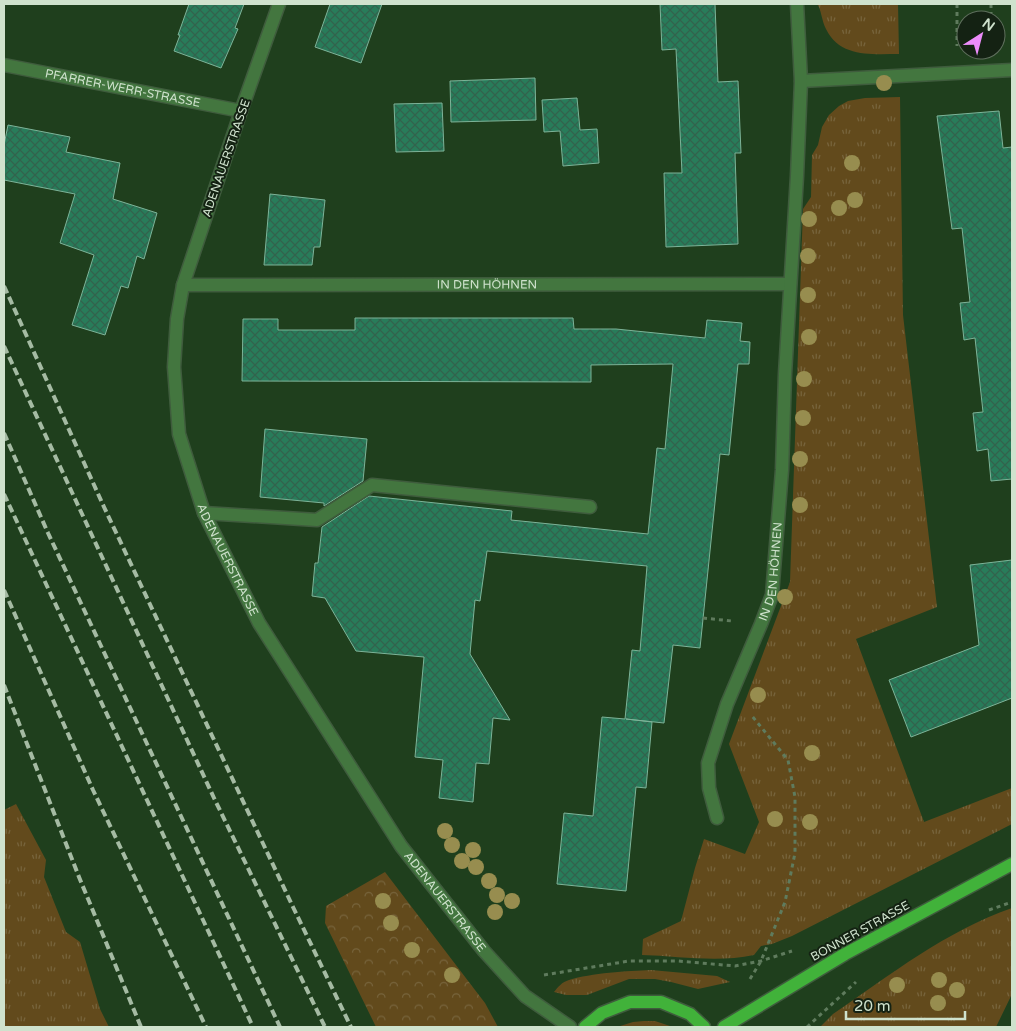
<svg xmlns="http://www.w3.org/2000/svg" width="1016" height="1031" font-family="'Varela Round',sans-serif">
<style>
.grass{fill:url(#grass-tufts)}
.forest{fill:url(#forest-crowns)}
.building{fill:url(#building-cross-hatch);stroke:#7db398}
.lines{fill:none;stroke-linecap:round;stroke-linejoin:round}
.minor-casing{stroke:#3f5c3d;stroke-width:15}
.major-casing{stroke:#3f5c3d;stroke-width:15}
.path{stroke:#5f7b5d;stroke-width:3;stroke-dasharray:4 4;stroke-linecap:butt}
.minor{stroke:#43763f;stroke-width:12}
.major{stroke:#41b23a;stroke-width:12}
.rail{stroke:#a5bba3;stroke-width:4;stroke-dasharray:8 4;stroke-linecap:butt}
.tree{fill:#978d4f}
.labels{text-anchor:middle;stroke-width:4;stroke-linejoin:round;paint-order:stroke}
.street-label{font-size:12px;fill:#cfe2cd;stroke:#142213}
</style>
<defs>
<pattern id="grass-tufts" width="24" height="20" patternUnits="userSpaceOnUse" patternTransform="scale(1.25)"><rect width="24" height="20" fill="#624a1c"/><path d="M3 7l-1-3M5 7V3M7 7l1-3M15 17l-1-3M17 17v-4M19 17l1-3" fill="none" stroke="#77643c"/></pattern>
<pattern id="forest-crowns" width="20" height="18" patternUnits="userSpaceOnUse" patternTransform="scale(1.25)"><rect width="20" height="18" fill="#624a1c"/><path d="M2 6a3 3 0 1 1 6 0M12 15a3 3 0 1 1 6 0" fill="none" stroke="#77643c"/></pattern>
<pattern id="building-cross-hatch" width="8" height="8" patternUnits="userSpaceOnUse" patternTransform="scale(1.25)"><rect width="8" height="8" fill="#287c5a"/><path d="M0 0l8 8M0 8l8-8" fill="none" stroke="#32634d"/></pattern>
</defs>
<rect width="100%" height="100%" fill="#1f3f1d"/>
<path class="grass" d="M817 4H898L899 54C872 54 840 58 826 29 822 22 821 8 817 4Z
M900 97 903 315 937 607 856 639 924 822 1012 788V824L792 936 772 944 761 946 754 955C717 963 679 956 642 955L643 939 681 921 695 868 704 839 745 854 759 822 729 744 790 582 803 209 811 197 812 155 818 145 822 127 829 115 839 106 848 101 865 98Z
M16 804 46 860 44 877 66 932 80 942 100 1009 109 1027H4V810Z
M1012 908V994L996 1027H820L833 1014C890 975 946 931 1012 908Z
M651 970 717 976 730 982 698 989 671 982 655 979H629L587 995H566L554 992C558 987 562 982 569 980 591 973 628 971 651 970Z
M644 1021H655L673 1027H617L633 1022Z"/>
<path class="forest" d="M385 872 475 990 485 1003 498 1027H376L325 923 326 906Z"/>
<path class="building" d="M189 4H244L235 28 238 29 221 68 174 51 180 35H178Z
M330 4H382L361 63 315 47Z
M660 4H715L718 82 738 81 741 153H735L738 244 666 247 664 173H682L676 49 662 50Z
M535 78 536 120 451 122 450 81Z
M577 98 580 130 597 129 599 163 563 166 560 131 544 132 542 100Z
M442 103 444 151 396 152 394 104Z
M999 111 1003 148 1012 147V479L991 481 988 449 977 451 973 413 983 412 975 338 964 340 960 303 970 302 962 228 952 229 937 116Z
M8 125 70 137 66 152 120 163 113 199 157 213 144 259 137 256 128 288 121 286 105 335 72 325 94 255 60 243 75 194 4 180V145Z
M270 194 325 200 320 247H314L312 265H264Z
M355 318H573L574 329H616L705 338 707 320 742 323 740 341 750 342 749 364H738L729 455 720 454 700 648 673 645 664 723 626 719 652 722 646 788 636 787 626 891 557 884 564 813 593 816 602 717 625 719 632 650 640 651 647 566 487 551 480 601 475 600 470 654 510 720 493 718 489 764 476 763 473 802 439 798 443 760 415 757 424 657 356 651 325 598 312 596 315 563H318L322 527 369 496 512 511 511 520 648 534 657 448 665 449 673 364 591 365V382L242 381 243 319H278V330H355Z
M265 429 367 439 363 481 324 506V503L260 497Z
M1012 560V698L911 737 889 680 979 645 970 565Z"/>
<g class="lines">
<g class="minor-casing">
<g id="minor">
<path id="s1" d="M279 4 241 111 183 285 177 319 174 367 179 434 204 513 259 623 401 846 484 951 525 996 570 1027"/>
<path id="s2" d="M4 65 241 111"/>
<path d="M801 81 1012 70"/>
<path id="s3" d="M183 285 790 284"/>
<path d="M204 513 317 520 372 485 590 507"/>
<path id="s4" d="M717 818 709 788 708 763 727 704 761 624 772 595 782 470 785 374 797 176 801 81 797 4"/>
</g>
</g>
<g class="major-casing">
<path id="major" d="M585 1027 602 1013 630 1002H661L690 1014 704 1027
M724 1027 845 954 1012 864"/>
</g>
<path class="path" d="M957 4V46
M991 4V20
M703 618 732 621
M989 910 1012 902
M544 975 629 961H678L735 966 761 961 792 951
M750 979 761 961 785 902 795 853V797L788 760 752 716
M807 1027 856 982"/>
<use href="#minor" class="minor"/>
<use href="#major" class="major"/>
<path class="rail" d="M4 286 104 507 293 907 351 1027
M4 346 214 798 325 1027
M4 433 48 533 280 1027
M4 494 253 1027
M4 590 93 790 206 1027
M4 685 79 877 141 1027"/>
</g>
<g class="tree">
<circle cx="884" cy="83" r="8"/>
<circle cx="852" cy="163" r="8"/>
<circle cx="855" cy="200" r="8"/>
<circle cx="839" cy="208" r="8"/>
<circle cx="809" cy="219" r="8"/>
<circle cx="808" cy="256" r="8"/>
<circle cx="808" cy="295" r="8"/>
<circle cx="809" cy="337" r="8"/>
<circle cx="804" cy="379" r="8"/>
<circle cx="803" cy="418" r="8"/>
<circle cx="800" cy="459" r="8"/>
<circle cx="800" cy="505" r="8"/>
<circle cx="785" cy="597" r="8"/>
<circle cx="758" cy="695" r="8"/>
<circle cx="812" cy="753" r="8"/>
<circle cx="775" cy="819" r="8"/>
<circle cx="810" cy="822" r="8"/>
<circle cx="445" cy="831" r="8"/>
<circle cx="452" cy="845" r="8"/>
<circle cx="473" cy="850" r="8"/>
<circle cx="462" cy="861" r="8"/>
<circle cx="476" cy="867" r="8"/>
<circle cx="489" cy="881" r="8"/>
<circle cx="497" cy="895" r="8"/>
<circle cx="383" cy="901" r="8"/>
<circle cx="512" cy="901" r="8"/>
<circle cx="495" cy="912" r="8"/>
<circle cx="391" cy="923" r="8"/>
<circle cx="412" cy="950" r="8"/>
<circle cx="452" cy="975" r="8"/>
<circle cx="939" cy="980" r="8"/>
<circle cx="897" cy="985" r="8"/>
<circle cx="957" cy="990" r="8"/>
<circle cx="938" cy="1003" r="8"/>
</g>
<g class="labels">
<g class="street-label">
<text dy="4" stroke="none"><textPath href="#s2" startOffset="121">PFARRER-WERR-STRASSE</textPath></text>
<text transform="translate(226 158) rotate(-71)" y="4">ADENAUERSTRASSE</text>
<text dy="4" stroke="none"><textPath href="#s3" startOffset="304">IN DEN HÖHNEN</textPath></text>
<text dy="4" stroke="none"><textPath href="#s1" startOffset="582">ADENAUERSTRASSE</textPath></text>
<text dy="4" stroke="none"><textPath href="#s4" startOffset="259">IN DEN HÖHNEN</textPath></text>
<text dy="4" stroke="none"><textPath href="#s1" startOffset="988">ADENAUERSTRASSE</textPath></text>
<text transform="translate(860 931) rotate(-29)" y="4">BONNER STRASSE</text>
</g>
</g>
<rect width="1016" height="1031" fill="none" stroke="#cfe2cd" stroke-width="10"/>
<g transform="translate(981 35) rotate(36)"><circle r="24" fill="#142213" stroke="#5f6f5d"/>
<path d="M0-4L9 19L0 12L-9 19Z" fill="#ec8cfa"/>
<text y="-8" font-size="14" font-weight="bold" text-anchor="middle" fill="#cfe2cd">N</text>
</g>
<path d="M846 1011v8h119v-8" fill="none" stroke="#cfe2cd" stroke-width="2.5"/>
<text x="854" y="1011" font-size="15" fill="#cfe2cd" stroke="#142213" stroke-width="4" paint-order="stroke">20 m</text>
</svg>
